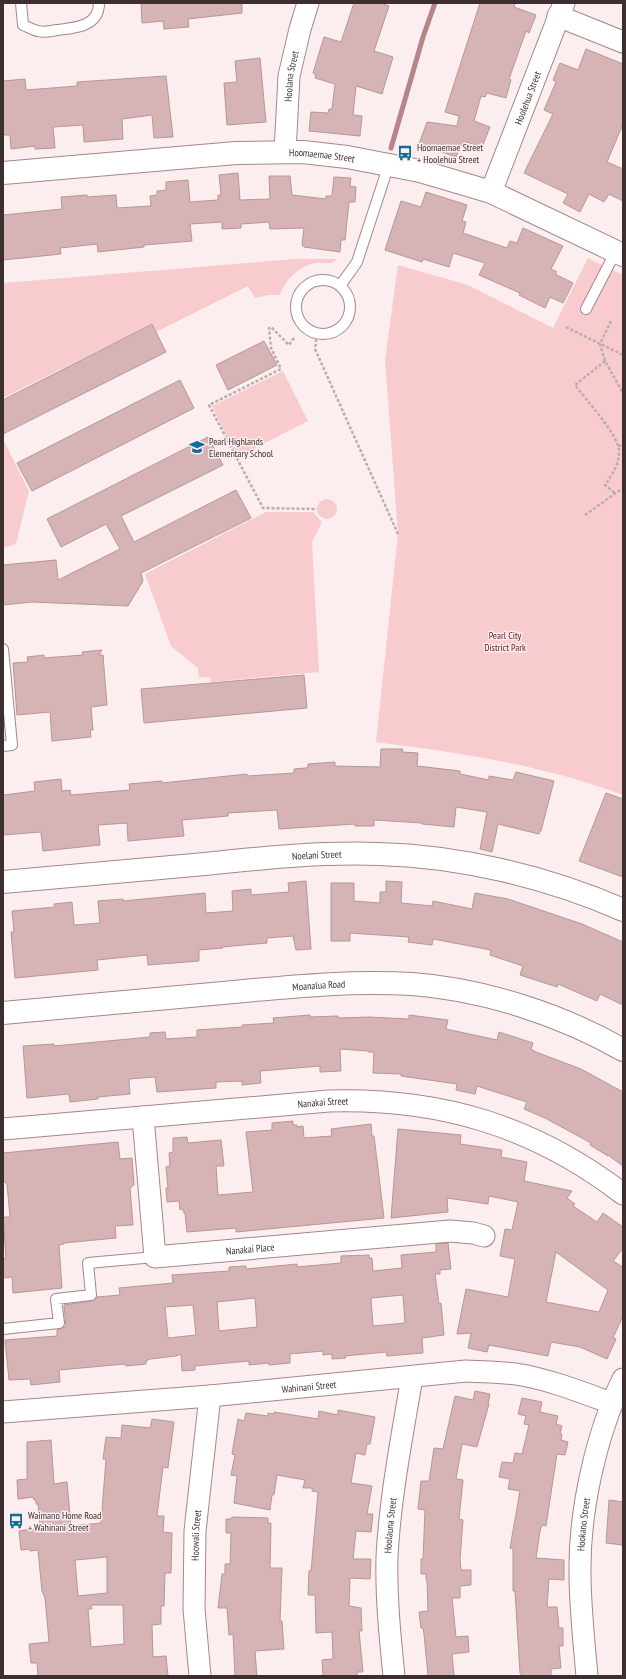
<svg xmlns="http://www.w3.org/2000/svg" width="626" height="1679" font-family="'PT Sans Narrow',sans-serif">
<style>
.green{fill:#f8ccce}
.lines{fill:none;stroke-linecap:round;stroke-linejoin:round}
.stream{stroke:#b78488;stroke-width:5}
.building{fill:#d6b4b6;stroke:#b79698;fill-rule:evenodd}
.lane-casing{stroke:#a78688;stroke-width:12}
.street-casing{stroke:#a78688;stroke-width:23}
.secondary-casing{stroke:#a78688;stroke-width:24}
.path{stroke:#bbadae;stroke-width:2.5;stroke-dasharray:3 2;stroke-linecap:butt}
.lane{stroke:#fff;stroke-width:10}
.street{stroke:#fff;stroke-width:21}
.secondary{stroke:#fff;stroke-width:22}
.labels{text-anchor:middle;stroke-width:3;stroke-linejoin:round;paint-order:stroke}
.street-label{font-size:10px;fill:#3d2f30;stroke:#fcedee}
.poi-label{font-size:10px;fill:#3d2f30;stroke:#fcedee;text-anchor:start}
.park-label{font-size:10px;fill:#641827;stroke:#fcedee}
</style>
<rect width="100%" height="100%" fill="#fcedee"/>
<path class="green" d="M588 258 623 275V795C544 765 460 753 376 742L398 534 385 360 398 265 468 285 553 328Z
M294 259H337C331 266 324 262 316 263 298 267 286 278 280 295H268L255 298 248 286 156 332 151 324 3 398V283Z
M283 371 308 421 237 457 212 406Z
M3 439 29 491 16 544 3 548Z
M317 509a10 10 0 1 1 20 0a10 10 0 1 1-20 0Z
M266 512H313L322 522 312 542 319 672 211 682 210 677 199 678 198 668 171 646 145 574Z"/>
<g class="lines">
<path class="stream" d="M391 148 423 37 435 3"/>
</g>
<path class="building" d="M141 3H242V13L188 19 189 27 164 29 163 21 142 23Z
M354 3H381L389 6 374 51 393 57 382 94 356 86 353 115 362 116 360 136 309 131 311 112 328 113 329 109H332L335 84 315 78 316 75 313 73 324 37 341 42Z
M480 3H515L514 7 536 15 529 33 526 31 509 79 511 80 506 98 487 93 485 97 481 96 474 121 490 127 482 147 467 142 466 146 461 145 456 157 419 144 427 122 457 126 459 116 445 112Z
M586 49 623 64V124L607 162 623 169V201L609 194 604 202 589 194 580 212 563 203 568 194 524 173 553 114 544 110 556 82 553 80 560 63 578 70Z
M260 58 266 122 227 125 224 83 237 82 235 61Z
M166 76 173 137 154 138 152 115 122 119 123 139 84 142 83 125 53 127 55 148 35 149V146L11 149 10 135H3V81L25 79 26 90 77 86V82Z
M238 173 240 200 270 199 269 176H290L292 195 326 199V196H332L334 177 351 178 350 186 356 187 355 202H349L345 240H341L340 252 304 247 302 245 304 228 270 229 269 222 241 224V228L222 229V222L190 224 192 241 144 245V247L98 252 97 244 60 248 61 254 3 260V215L62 209 61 197 87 195V197L116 195 117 208 151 206 150 196 157 195V191L166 190V182L188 180 190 202 218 200V195H221L219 175Z
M426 192 467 205 462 221 466 222 463 233 507 248 510 241 517 243 523 228 563 246 551 269 557 272 555 274 573 283 563 303 550 297 545 308 519 295 520 293 479 275 485 263 453 253 449 267 423 259 422 262 385 250 401 201 421 207Z
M152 324 166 352 3 434V400Z
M264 341 277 365 228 390 216 365Z
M180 380 194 408 32 491 17 463Z
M208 437 223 465 121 516 134 542 236 490 251 518 141 573 143 581 128 606 32 602 3 605V565L56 560 58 580 120 549 106 524 61 547 47 519Z
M102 650 99 655H103L107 705 91 707 93 730H90L91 737 52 741 50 712 17 715 13 663 28 662 27 657 44 655V658L83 655 82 652Z
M304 675 307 708 144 723 141 689Z
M381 749H403L402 752 418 753 417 766 460 771V774L489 780V776L513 780 516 772 554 781 541 831H540L539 834 498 824 492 852 480 849 487 812 456 807 454 827 422 824V823L374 820V826H355V824L279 829 277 810 228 813V816L182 820 184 836 128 841 127 823 98 825 100 845 43 851 41 832 3 835V795L35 791 34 782 61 779 62 791 70 790 71 795 130 790 129 784 162 781V783L247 774V776L294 773V769L306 768 308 767V764L335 762V766L380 767Z
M606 793 623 799V877L579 861Z
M306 881 311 949 296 950 293 936 267 938V943L222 947 223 948 199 950V961L148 965 147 955 97 960 98 970 15 978 11 932H14L12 911 55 907 54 904 72 902 74 925 100 923 98 901 123 899V901L205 893 206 913 233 911 232 891 251 889V895L289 892 288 883Z
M386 881 402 882 401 903 432 906 433 901 472 909 475 893 508 899 582 924 623 942V1005L600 994 597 1001 558 984 557 987 520 975 523 966 490 955 491 950 433 939 432 945 408 942 409 937 350 933V941H331V883H354V901L380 903V892H386Z
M310 1015V1017L338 1016V1018L369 1017 409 1019V1015L448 1020 446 1029 497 1040 499 1032 533 1043 531 1049 536 1052 581 1069 623 1092V1166L608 1155V1156L590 1145 591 1143 545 1118 524 1109 527 1102 477 1086 475 1094 456 1090 457 1084 401 1076V1074L373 1073 374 1052H368V1051L340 1049 341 1071 320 1072V1066L260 1071 261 1083 242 1085V1081L216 1082V1088L157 1092 155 1077 129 1079 130 1094 98 1097V1099L70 1102 69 1094 27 1098 23 1046 54 1044V1046L150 1037V1033L165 1032 166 1039 197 1037V1030L243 1027 242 1025 274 1023 273 1018Z
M293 1121V1125H297V1127L303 1126 304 1138 332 1136 331 1129 371 1124 372 1136H374L384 1218 236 1232V1228L187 1232 185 1213H184L183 1209 180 1210 179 1201 167 1202 166 1188H168L166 1167 170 1166 169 1153 173 1152V1138L187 1137 188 1143 221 1140 224 1166H216L218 1195 253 1192 246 1132 272 1130V1123Z
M398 1129 461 1135 460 1144 502 1150 501 1157 527 1162 524 1181 572 1191 567 1198 575 1204 573 1206 597 1222 603 1213 623 1227V1248L613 1261 623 1267V1316L613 1338 616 1339 607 1359 580 1347 551 1342 548 1356 489 1345 487 1352 468 1348 471 1333 457 1334 466 1289 508 1297 515 1259 500 1256 505 1229 512 1230 518 1202 489 1196 488 1204 447 1198 448 1212 391 1218ZM556 1252 608 1290 599 1312 546 1302Z
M118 1142 120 1159 132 1158 134 1185 130 1188 133 1225 115 1226 116 1238 64 1243V1244L59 1245 62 1288 13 1293 12 1277 3 1278V1259L6 1258 3 1217H10L7 1184H6V1182H3V1153Z
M448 1243 451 1269 440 1270V1274H435L439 1304 441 1303 444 1335 422 1338 423 1353 387 1356 386 1352 345 1356 346 1358 332 1359V1354L323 1355V1351L290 1354V1363L269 1365V1363L249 1365V1361L195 1366V1370L182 1371 181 1354 176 1356 150 1359 146 1361V1364L126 1366 125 1364 59 1370 60 1382 31 1385 30 1379 9 1380 5 1340 57 1336V1330L66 1326 64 1305 92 1301 97 1297 120 1295 119 1288 173 1283 172 1275 229 1271V1267L246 1266V1269L297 1264V1267L341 1263V1256L369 1255V1258H372L373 1271 402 1268 401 1255 436 1252V1244ZM403 1295 405 1323 373 1326 371 1298ZM255 1298 257 1327 219 1331 217 1302ZM193 1305 196 1335 168 1338 165 1307Z
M475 1391 490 1394 488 1404H489L477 1447 462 1444 456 1479 463 1480 459 1519 463 1520 460 1559 461 1570H471V1585L460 1586V1598H452L456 1637 468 1636 469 1652 452 1654 454 1676H428L424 1634 423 1628H421L419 1612 428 1611 427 1580H426V1574H421V1559H423L425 1510 418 1509 421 1481H429L434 1448 443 1449 455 1396 473 1400Z
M522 1398 542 1402 540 1412 558 1416 556 1424 562 1426 560 1434H562L561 1440 568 1442 565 1455 557 1454 546 1526 542 1525 540 1531 536 1558 564 1560V1580L549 1579 547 1607H557L559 1628H563V1646H559L561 1668 551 1669V1676H522L520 1673 515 1591H513V1549L510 1548 520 1491 508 1489 510 1479 499 1477 502 1462 513 1463 515 1453 522 1454 529 1425 524 1424 526 1416 518 1414Z
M338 1410 375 1417 370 1444H367L365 1455 356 1453 351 1483 372 1486 367 1514H373L371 1532 356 1531 353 1559H371L370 1579 350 1578 349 1606 361 1608 362 1631H359L363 1672H357V1676H323L322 1660 333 1659 332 1632 316 1633 315 1595H308L309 1571H311L318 1492 312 1491V1488H303L305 1480 277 1475 274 1495H272L270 1510 234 1503 237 1476 231 1475 235 1455 232 1454 238 1419 244 1421 246 1413 268 1416V1413L274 1414V1412L318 1419 319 1411 338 1415Z
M152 1419 174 1422 168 1468 163 1467 157 1516H164L163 1532 172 1533 171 1573H165L164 1606H161V1624L152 1625 153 1657 166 1656 168 1676H38L37 1663H31L29 1644 49 1642 45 1598 42 1591 38 1550 30 1551V1549L21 1550 19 1531 40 1528 38 1504H36V1500H34L33 1497 18 1499 17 1480 27 1479V1442L51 1440 54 1484 67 1482 71 1526 101 1523 106 1459H103L106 1437 121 1438 122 1425 150 1428ZM107 1557V1593L78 1596 75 1560ZM91 1605H123L124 1644 91 1647 88 1609H92Z
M609 1500 623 1502V1545L606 1543Z
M232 1517 268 1518V1523H271L270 1568H282L280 1621H282L284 1649 255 1651 257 1676H235L233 1634 229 1635 227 1608H218L222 1574H225V1564H230L231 1533H226V1519H231Z"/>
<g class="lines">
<g class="lane-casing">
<path id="lane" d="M21 3 23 25C28 27 33 30 38 31 43 33 51 31 57 30 74 28 99 27 99 3
M296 307a27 27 0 1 1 54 0a27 27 0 1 1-54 0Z
M340 286 357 262 389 164
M586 309 616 251
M3 649 12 745 3 746
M3 1329 59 1323 56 1299 91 1295 88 1263 155 1257"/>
</g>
<g class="street-casing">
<g id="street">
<path d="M558 16 623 42"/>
<path id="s1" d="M285 152 289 76 300 29 308 3"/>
<path id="s2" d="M491 192 564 3"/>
<path id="s3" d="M143 1117 155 1257 450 1231 473 1233 484 1236"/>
<path id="s4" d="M3 1129 329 1101C441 1098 534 1126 623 1194"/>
<path id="s5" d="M3 1412 210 1396 466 1371C483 1372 499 1372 516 1374 548 1379 581 1392 611 1403"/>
<path id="s6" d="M200 1676 194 1609 195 1531 210 1396"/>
<path id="s7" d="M394 1676C390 1637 386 1597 387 1557 390 1497 402 1437 412 1377"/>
<path id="s8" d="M587 1676C584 1642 580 1607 580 1573 579 1512 596 1434 623 1379"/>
</g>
</g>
<g class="secondary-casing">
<g id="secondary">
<path id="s9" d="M3 173 236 153 303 152 347 157 420 171 491 192 623 255"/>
<path id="s10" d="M3 882C70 876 137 870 205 864 262 858 320 852 378 854 460 856 548 877 623 910"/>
<path id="s11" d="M3 1013C73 1007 142 1000 212 994 278 988 345 980 412 984 483 989 562 1015 623 1050"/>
</g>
</g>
<path class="path" d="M611 321 600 344 605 361 623 393
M566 327 623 355
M317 334 315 349 398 534
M294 338 289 345 271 327 269 328 271 348 281 369 209 405 263 508 317 509
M605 361 575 385C585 399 619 435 619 451 619 465 612 475 605 485L615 493
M618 446 623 445
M585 515 623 488"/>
<use href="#lane" class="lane"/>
<use href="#street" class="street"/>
<use href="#secondary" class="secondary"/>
</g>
<defs>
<g id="bus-bare" transform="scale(1.2)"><path d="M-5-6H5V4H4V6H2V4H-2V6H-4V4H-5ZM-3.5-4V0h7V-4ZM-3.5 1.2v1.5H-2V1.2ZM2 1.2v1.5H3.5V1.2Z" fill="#0f6c9b" stroke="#fcedee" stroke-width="2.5" paint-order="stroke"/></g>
<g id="school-bare" transform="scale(1.2)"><path d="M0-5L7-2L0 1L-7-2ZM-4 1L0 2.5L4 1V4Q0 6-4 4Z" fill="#0f6c9b" stroke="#fcedee" stroke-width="2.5" paint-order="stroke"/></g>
</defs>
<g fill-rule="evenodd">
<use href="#bus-bare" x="405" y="153"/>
<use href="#school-bare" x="197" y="447"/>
<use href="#bus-bare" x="16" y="1521"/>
</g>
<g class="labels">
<g class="street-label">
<text dy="4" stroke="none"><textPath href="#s1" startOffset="76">Hoolana Street</textPath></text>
<text dy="4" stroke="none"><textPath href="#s2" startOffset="101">Hoolehua Street</textPath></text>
<text dy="4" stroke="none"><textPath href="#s9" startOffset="320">Hoomaemae Street</textPath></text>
<text dy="4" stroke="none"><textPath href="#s10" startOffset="315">Noelani Street</textPath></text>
<text dy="4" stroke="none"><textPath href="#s11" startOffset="317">Moanalua Road</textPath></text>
<text dy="4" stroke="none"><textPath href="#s4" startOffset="321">Nanakai Street</textPath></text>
<text dy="4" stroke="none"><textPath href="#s3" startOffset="236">Nanakai Place</textPath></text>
<text dy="4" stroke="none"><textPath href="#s5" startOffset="307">Wahinani Street</textPath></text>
<text dy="4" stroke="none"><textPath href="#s8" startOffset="152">Hookano Street</textPath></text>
<text dy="4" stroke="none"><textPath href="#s7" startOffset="151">Hoolauna Street</textPath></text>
<text dy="4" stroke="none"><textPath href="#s6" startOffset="141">Hoowali Street</textPath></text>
</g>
<g class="poi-label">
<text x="417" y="151">Hoomaemae Street<tspan x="417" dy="12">+ Hoolehua Street</tspan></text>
<text x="209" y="445">Pearl Highlands<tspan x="209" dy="12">Elementary School</tspan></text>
<text x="28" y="1519">Waimano Home Road<tspan x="28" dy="12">+ Wahinani Street</tspan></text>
</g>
<g class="park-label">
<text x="505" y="639">Pearl City<tspan x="505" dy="12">District Park</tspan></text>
</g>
</g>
<rect width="626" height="1679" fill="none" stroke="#3d2f30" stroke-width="8"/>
</svg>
